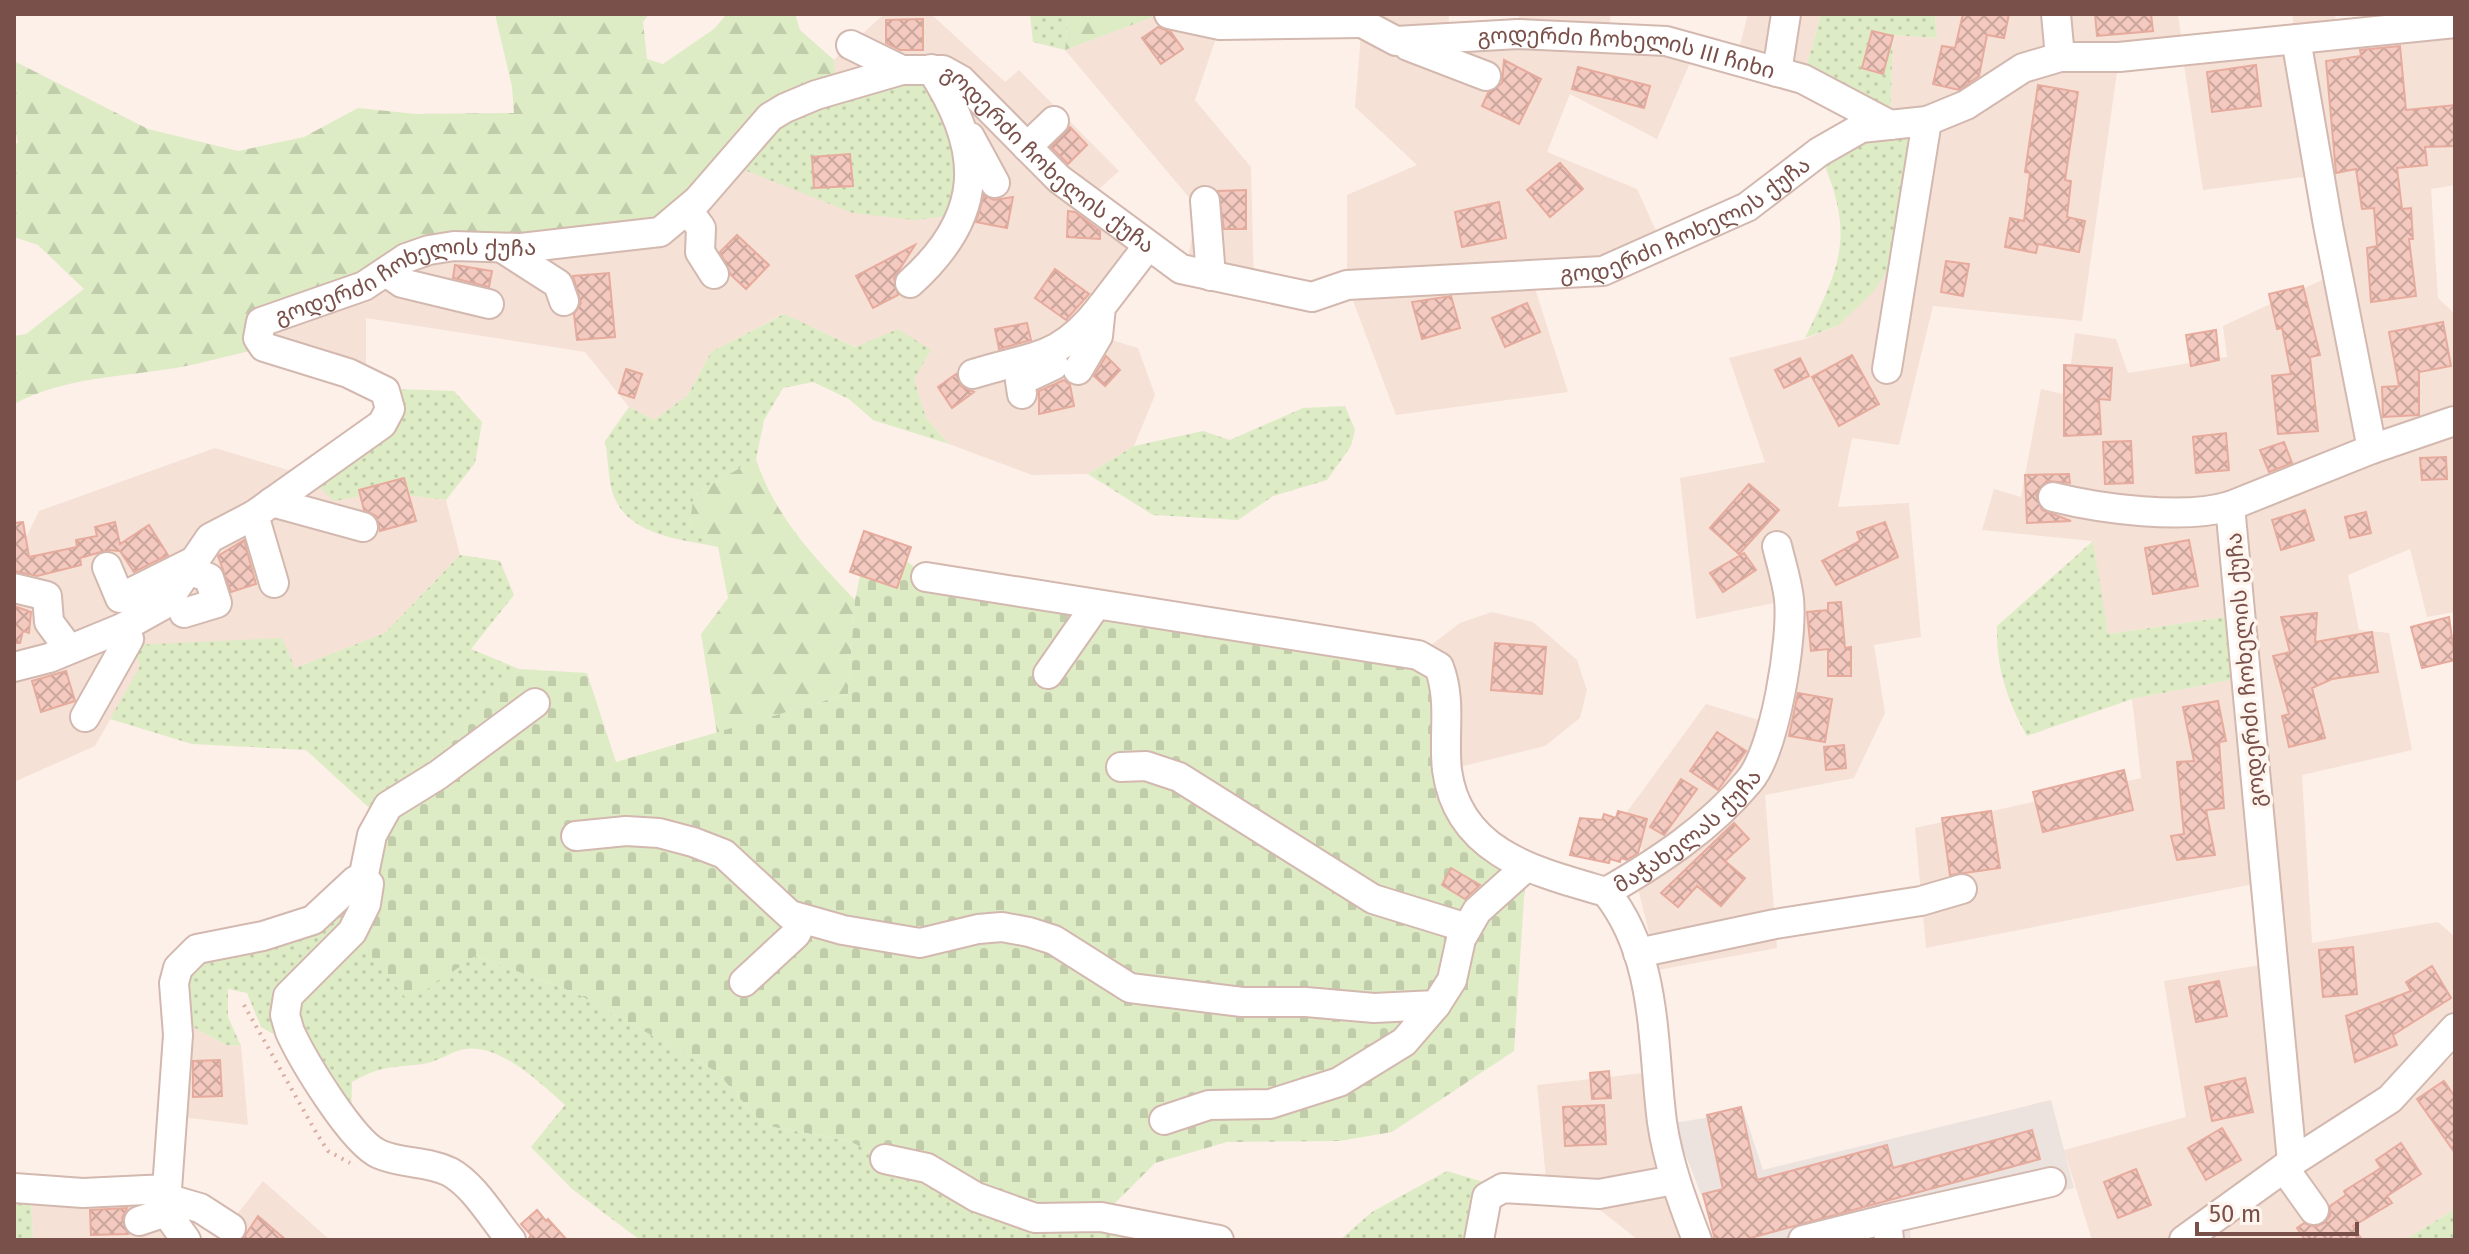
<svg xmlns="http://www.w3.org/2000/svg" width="2469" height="1254" font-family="'Fira Sans','Noto Sans Georgian',sans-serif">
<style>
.residential{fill:#f5e1d6}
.industrial{fill:#ece2de}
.grass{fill:url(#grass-dots)}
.forest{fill:url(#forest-firs)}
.cemetery{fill:url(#cemetery-stones)}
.building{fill:url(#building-cross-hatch);stroke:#e7ab9e;stroke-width:2}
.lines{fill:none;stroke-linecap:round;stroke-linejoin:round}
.minor-casing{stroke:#d3b8af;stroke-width:32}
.path{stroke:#d9aba1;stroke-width:4;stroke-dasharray:2 6;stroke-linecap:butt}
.minor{stroke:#fff;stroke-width:28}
.labels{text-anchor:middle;stroke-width:7;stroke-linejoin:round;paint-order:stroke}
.street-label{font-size:22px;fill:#79514a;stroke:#fff5ef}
</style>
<defs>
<pattern id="grass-dots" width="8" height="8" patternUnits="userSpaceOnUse" patternTransform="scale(2)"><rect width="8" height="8" fill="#ddecc5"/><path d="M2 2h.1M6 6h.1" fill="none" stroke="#c1ccab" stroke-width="1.8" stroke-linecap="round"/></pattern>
<pattern id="forest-firs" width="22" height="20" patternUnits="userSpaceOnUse" patternTransform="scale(2)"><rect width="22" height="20" fill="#ddecc5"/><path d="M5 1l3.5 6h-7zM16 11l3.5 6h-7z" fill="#c1ccab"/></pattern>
<pattern id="cemetery-stones" width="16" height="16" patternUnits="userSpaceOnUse" patternTransform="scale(2)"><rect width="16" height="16" fill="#ddecc5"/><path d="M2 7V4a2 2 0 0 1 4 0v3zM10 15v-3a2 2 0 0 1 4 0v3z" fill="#c1ccab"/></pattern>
<pattern id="building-cross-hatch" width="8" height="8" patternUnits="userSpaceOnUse" patternTransform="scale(2)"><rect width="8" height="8" fill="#f4c9bf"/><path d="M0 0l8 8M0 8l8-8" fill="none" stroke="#caa69d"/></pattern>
</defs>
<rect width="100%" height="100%" fill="#fdf0e8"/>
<path class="residential" d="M884 14H931L1005 82 1019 70 1119 171 1087 200 1147 247 1098 336 1138 348 1155 395 1134 446 1088 474 1032 475 949 444 926 418 898 329 856 347 783 314 711 352 688 395 654 420 629 407 585 352 366 318V375L304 353 265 331 836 87 834 60Z
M1161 14H1449L1448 38 1518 34 1519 14H1610L1611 38 1696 49 1657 139 1570 94 1547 152 1637 189 1662 244 1531 276 1568 392 1396 415 1347 285V195L1417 165 1355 107 1362 23 1220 26 1195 100 1251 167 1254 287 1186 270 1197 207 1065 50Z
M1748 14H1821L1803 79 1736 60Z
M1935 14H2178L2183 51 2296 38 2292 14H2335L2337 34 2455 14V185L2431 189 2438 298 2455 314V612L2427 617 2410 549 2348 575 2359 630 2389 633 2412 750 2302 775 2312 943 2438 922 2455 937V1023L2385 1087 2300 1151 2240 615 2107 634 2093 541 1982 530 1994 489 2021 497 2041 389 2067 395 2075 333 2116 339 2128 373 2227 357 2223 326 2337 273 2318 175 2203 190 2182 52 2119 58 2082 321 1933 306 1899 445 1852 438 1838 507 1909 503 1921 637 1874 645 1885 713 1854 778 1765 795 1777 948 1658 970 1639 892 1651 865 1624 816 1706 704 1772 724 1788 600 1696 619 1680 478 1765 462 1729 358 1805 339 1839 325 1890 125 1893 35 1937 38Z
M215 448 308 476 381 492 446 500 460 555 385 633 295 668 133 646 141 666 95 746 14 782V562L39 511Z
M1492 612 1533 622 1577 660 1587 690 1580 718 1545 746 1447 770 1418 655 1460 623Z
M2246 677 2264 882 1926 948 1915 828 2141 778 2132 699Z
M2272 963 2287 1160 2165 1240H2092L2064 1150 2186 1117 2164 981Z
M184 1022 226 1045 241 1046 248 1125 173 1116Z
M2455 1054V1209L2405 1240H2206L2400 1102Z
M1644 1073 1682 1240H1638L1590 1202 1547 1189 1537 1085Z
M263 1181 330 1240H217Z
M167 1189 187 1221 205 1240H33L31 1198Z"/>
<path class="industrial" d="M2051 1100 2074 1188 1910 1229 1911 1240H1719L1673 1123 1744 1112 1763 1170Z"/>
<path class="grass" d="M1030 14H1068L1065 50 1033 42Z
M1821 14H1935L1937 38 1893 35 1890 125 1927 121 1908 241 1873 292 1839 325 1805 338C1843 261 1855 234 1819 152L1861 128 1803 79Z
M931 69 953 104 961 214 915 220 853 213 727 163 760 123Z
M784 314 855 347 898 329 931 350 914 379 926 418 949 444 873 420 849 399 813 382 783 388 764 420 756 459 694 494 689 527 718 547C681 539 625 536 612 491 608 475 608 457 605 441L629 407 654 420 688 395 711 352Z
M396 389 454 391 482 422 475 463 446 500 381 492 334 501 308 476 367 435Z
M1345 406 1355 430 1351 446 1327 480 1273 496 1238 520 1153 515 1088 474 1134 446 1203 431 1230 440 1303 408Z
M2093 541 2108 634 2240 615 2246 677 2132 699 2027 736C2007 700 1996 668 1997 626Z
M460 555 500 561 514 595 471 649 519 669 377 815 306 750 192 744 110 719 140 666 133 645 282 638 295 668 385 633Z
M363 879 475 956 576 993 717 1072 763 1125 849 1141 885 1159 1219 1240H640L572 1189 531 1147 565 1105C540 1083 500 1043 464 1049 450 1052 437 1062 423 1064 390 1068 383 1065 352 1082L351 1127 291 1044 261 1027 247 993 228 989V1017L241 1046 226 1045 184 1022 188 961 261 946Z
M1447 1171 1503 1188 1479 1240H1340L1372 1212Z
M14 1198H31L33 1240H14Z
M2455 1209V1240H2405Z"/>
<path class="forest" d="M495 14H649L643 22 647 59 663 64 714 29 727 14H795L800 30 834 60 836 87 760 123 656 228 469 248 265 331 273 345C241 353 208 362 176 368 121 377 65 377 14 404V336L26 334 84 289 38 245 14 237V144L18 143 14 125V61L148 129 238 151 304 137 358 108 416 114 514 113 512 87Z
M1068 14H1161L1065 50Z
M756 459C775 517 814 557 855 600L848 694 717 733 701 634 728 598 718 547 689 527 694 494Z"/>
<path class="cemetery" d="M869 532 927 577 1439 667 1447 770 1525 883 1514 1051 1392 1132 1339 1141 1227 1142 1155 1163 1101 1217 1035 1218 885 1159 849 1141 763 1125 717 1072 576 993 475 956 409 1002 354 935 377 815 519 669 587 673 616 762 848 694 855 600Z"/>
<path class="building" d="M1963 14H2009L2004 38 1987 35 1979 76 1959 90 1933 84 1942 46 1955 48Z
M2095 14H2151L2153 31 2097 36Z
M923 19V50H900L886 43V20Z
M1158 27 1171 32 1183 49 1161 64 1142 38Z
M1872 31 1893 36 1883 74 1862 68Z
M2400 46 2406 110 2455 105V146L2425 147 2427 165 2397 168 2402 209 2411 208 2413 239H2409L2416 296 2371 302 2367 248 2377 246 2374 208 2362 209 2356 169 2336 173 2326 61 2361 56 2360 50Z
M1504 60 1541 79 1519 124 1482 106 1488 93 1502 83Z
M2256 65 2261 106 2212 112 2207 72Z
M1578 67 1650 86 1644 108 1572 89Z
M2038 85 2078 92 2065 180 2071 181 2067 217 2085 221 2079 252 2038 244 2036 253 2005 247 2010 218 2024 221 2030 173 2025 172Z
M1070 127 1087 145 1068 164 1051 147Z
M850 154 853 186 814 188 812 157Z
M1560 163 1583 189 1550 217 1527 190Z
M1246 190V229H1224L1218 191Z
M984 195 994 200 1013 197 1007 228 976 222Z
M1499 202 1506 238 1462 247 1455 212Z
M1068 211 1075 212 1100 231V239L1067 237Z
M737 235 769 265 746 289 731 275 720 252Z
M915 245 894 278 898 295 873 308 856 276Z
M1946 261 1969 264 1963 296 1941 292Z
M455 265 492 271 489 287 453 278Z
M1055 269 1089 294 1066 320 1035 298Z
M609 273 615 337 577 340 574 314 581 303 573 276Z
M2303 286 2320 355 2310 357 2318 431 2278 434 2272 376 2291 374 2282 328 2277 329 2269 294Z
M1451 296 1460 328 1422 339 1412 302Z
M1527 303 1540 332 1505 347 1492 318Z
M2443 322 2451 366 2419 372V415L2383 417 2382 387 2399 386 2389 332Z
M1027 323 1031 340 999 349 995 329Z
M2216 330 2219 360 2191 366 2186 335Z
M1852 355 1879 404 1839 426 1812 377Z
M1106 356 1120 370 1105 386 1094 376Z
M1800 358 1809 376 1784 388 1775 370Z
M2064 365 2112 368 2110 400 2099 399 2101 434 2064 436Z
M626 369 642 374 634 398 619 393Z
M956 374 961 386 974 392 952 408 938 387Z
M1064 380 1070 385 1074 406 1039 414V391Z
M2226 433 2229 470 2196 473 2193 437Z
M2131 441 2133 483 2105 484 2103 442Z
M2284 442 2292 463 2269 472 2260 450Z
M2446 457 2447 479 2422 480 2420 458Z
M2069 474 2070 483 2047 481 2036 494 2042 510 2071 521 2027 523 2025 475Z
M404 478 416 521 380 531 376 516 364 510 359 490Z
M1749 484 1779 510 1739 554 1710 528Z
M2305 510 2314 540 2281 550 2272 520Z
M2366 512 2371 533 2350 538 2345 517Z
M23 522 29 557 77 547 76 540 97 536 95 527 115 522 120 544 149 525 168 555 134 572 120 551 108 550 80 558 81 565 37 576 14 571V523Z
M1885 522 1898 557 1836 585 1822 561 1860 541 1857 532Z
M864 531 911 547 897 588 850 572Z
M244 540 256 584 231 592 218 556Z
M2189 540 2198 586 2153 594 2145 548Z
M1744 553 1756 570 1723 592 1710 573Z
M1841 602 1845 648 1851 647V676H1828V649L1811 651 1807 612 1828 610V603Z
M14 606 31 612 29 633 23 631 20 643H14Z
M2317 613 2315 642 2372 632 2378 672 2332 679 2312 688 2325 738 2289 747 2282 716 2289 714 2273 656 2290 652 2281 617Z
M2449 617 2455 660 2422 668 2411 627Z
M1495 643 1546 647 1542 694 1491 690Z
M66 671 75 701 41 712 32 681Z
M1798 693 1832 699 1825 742 1789 736Z
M2218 701 2226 741 2219 742 2224 808 2206 810 2215 855 2177 860 2171 836 2184 834 2177 762 2194 761 2183 707Z
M1717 732 1746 751 1718 790 1690 771Z
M1844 745 1846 768 1826 770 1824 747Z
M2124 770 2133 810 2043 832 2033 792Z
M1681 779 1697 789 1664 835 1650 827Z
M1618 811 1647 819 1638 853 1627 860 1621 858 1620 862 1610 859 1609 863 1570 855 1580 818 1602 820 1604 814 1616 818Z
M1991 811 2000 868 1950 875 1942 818Z
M1734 823 1749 839 1725 861 1745 878 1721 906 1697 886 1678 907 1661 893Z
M1451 868 1480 885 1465 899 1442 885Z
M2353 947 2357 994 2323 997 2319 950Z
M2432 966 2451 998 2393 1035 2397 1045 2355 1062 2346 1016 2411 991 2406 982Z
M2219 981 2227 1016 2196 1022 2189 987Z
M220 1060 222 1096 193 1097V1061Z
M1609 1071 1611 1098 1592 1099 1590 1073Z
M2245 1078 2253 1112 2212 1121 2205 1087Z
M2444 1081 2455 1097V1153L2417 1099Z
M1604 1105 1606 1144 1565 1146 1563 1107Z
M1741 1107 1757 1180 1887 1145 1893 1168 2032 1130 2040 1159 1743 1240H1715L1703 1194 1723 1189 1707 1115Z
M2222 1128 2241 1160 2206 1180 2188 1148Z
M2401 1143 2421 1174 2387 1196 2392 1203 2353 1226 2362 1240H2305L2297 1228 2304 1223 2315 1227 2324 1223 2330 1216V1206L2346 1195 2344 1191 2381 1168 2376 1160Z
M2136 1169 2151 1205 2118 1218 2104 1182Z
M127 1208 122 1218 128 1234 91 1235 90 1210Z
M537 1210 546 1221 548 1219 567 1240H528L531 1235 521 1224Z
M258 1216 286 1240H242Z"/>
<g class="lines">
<g class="minor-casing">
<g id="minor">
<path d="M1169 14 1220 25 1362 23"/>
<path id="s1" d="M1360 14 1362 23 1396 41 1518 34 1666 41 1803 79 1890 125"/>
<path d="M2056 14 2060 57"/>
<path d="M851 45 902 70"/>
<path d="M1408 46 1486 76"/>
<path d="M1777 72 1786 14"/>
<path d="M970 137 995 183"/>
<path d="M1027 147 1054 121"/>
<path d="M1205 201 1211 276"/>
<path d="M688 210 701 228 700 252 714 274"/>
<path d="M502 248 558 284 564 301"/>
<path d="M386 272 402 283 489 304"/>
<path d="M910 283C986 215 984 150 931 69"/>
<path d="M1887 369 1927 121"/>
<path d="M1078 370 1098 336 1101 307 1147 247"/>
<path d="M973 374C1033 355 1059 361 1101 307"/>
<path d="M1022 394 1020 381 1054 365"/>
<path d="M2372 449 2454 421"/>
<path d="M2053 497C2101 509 2184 520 2230 506"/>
<path d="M272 502 363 527"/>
<path d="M254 515 274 583"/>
<path d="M107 567 120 598 192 562"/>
<path d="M926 577 1418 655 1439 667C1452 701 1443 735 1447 770 1458 854 1537 872 1606 892"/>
<path d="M14 588 47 596 49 622 69 649"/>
<path d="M184 613 217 603 209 578 189 570"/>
<path id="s2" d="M14 667 49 658 122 628 165 604 210 538 254 515 382 424 390 409 385 391 348 373 264 347 258 338 261 322 364 286 406 258 429 250 454 246 521 248 660 232 698 200 770 117 785 108 816 95 902 70H943L961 80 1059 179 1181 269 1312 297 1347 285 1603 271 1747 207 1819 152 1861 128 1927 121 1966 105 2023 68 2060 57H2119L2455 23"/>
<path d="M1048 674 1096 605"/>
<path d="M85 717 129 639 122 628"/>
<path d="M1121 767 1146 766 1179 777 1373 899 1467 928"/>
<path d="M576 836 626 831 659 833 693 842 724 854 790 915 843 930 920 943 978 929 1002 927 1029 932 1054 940 1130 988 1242 1002H1306L1374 1008 1436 1005 1452 980 1461 939 1477 911 1526 867"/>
<path d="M363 879 372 835 388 806 438 775 535 703"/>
<path d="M1638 953 1775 924 1921 901 1962 889"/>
<path d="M744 982 796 934 802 921"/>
<path d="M1164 1120 1209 1105 1270 1104 1339 1082 1404 1042 1436 1005"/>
<path d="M885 1159 927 1168 976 1197 1035 1218 1101 1217 1219 1240"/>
<path d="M2292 1162 2230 506 2372 449 2328 225 2296 39"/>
<path d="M2284 1168 2314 1210"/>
<path d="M14 1188 83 1193 167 1189 178 1035 174 983 178 968 197 949 263 936 313 920 356 880 363 879 369 884 366 904 352 932 288 996 285 1015 290 1032C303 1060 352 1142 379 1154 401 1164 428 1161 450 1172 475 1186 493 1219 511 1240"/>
<path d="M139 1221 166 1212"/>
<path d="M186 1240 166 1212 176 1201 200 1208 231 1228"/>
<path d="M1479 1240 1487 1197 1503 1188 1599 1194 1674 1180"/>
<path id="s3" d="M1697 1240C1682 1201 1668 1163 1662 1122 1652 1044 1658 956 1606 892 1658 862 1710 828 1749 781 1775 751 1793 639 1789 599 1787 581 1781 563 1777 546"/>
<path d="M1803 1240 1887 1219"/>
<path d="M1889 1240 1887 1219 2051 1182"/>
<path d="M2184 1240 2292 1162 2390 1099 2455 1028"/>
</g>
</g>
<path class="path" d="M244 1005 317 1134 328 1151 350 1163"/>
<use href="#minor" class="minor"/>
</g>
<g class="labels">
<g class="street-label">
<text dy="8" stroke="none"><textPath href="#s1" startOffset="280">გოდერძი ჩოხელის III ჩიხი</textPath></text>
<text dy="8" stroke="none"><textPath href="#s2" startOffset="1538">გოდერძი ჩოხელის ქუჩა</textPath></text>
<text dy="8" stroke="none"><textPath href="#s2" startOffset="2234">გოდერძი ჩოხელის ქუჩა</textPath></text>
<text dy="8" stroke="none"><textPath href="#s2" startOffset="796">გოდერძი ჩოხელის ქუჩა</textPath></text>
<text transform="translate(2245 670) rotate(-95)" y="8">გოდერძი ჩოხელის ქუჩა</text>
<text dy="8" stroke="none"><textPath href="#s3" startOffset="466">მაჭახელას ქუჩა</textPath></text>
</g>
</g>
<rect width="2469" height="1254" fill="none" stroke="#79514a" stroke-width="32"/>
<path d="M2197 1222v12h160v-12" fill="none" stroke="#79514a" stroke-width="4"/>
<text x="2209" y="1222" font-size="24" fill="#79514a" stroke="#fff5ef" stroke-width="6" paint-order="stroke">50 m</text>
</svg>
